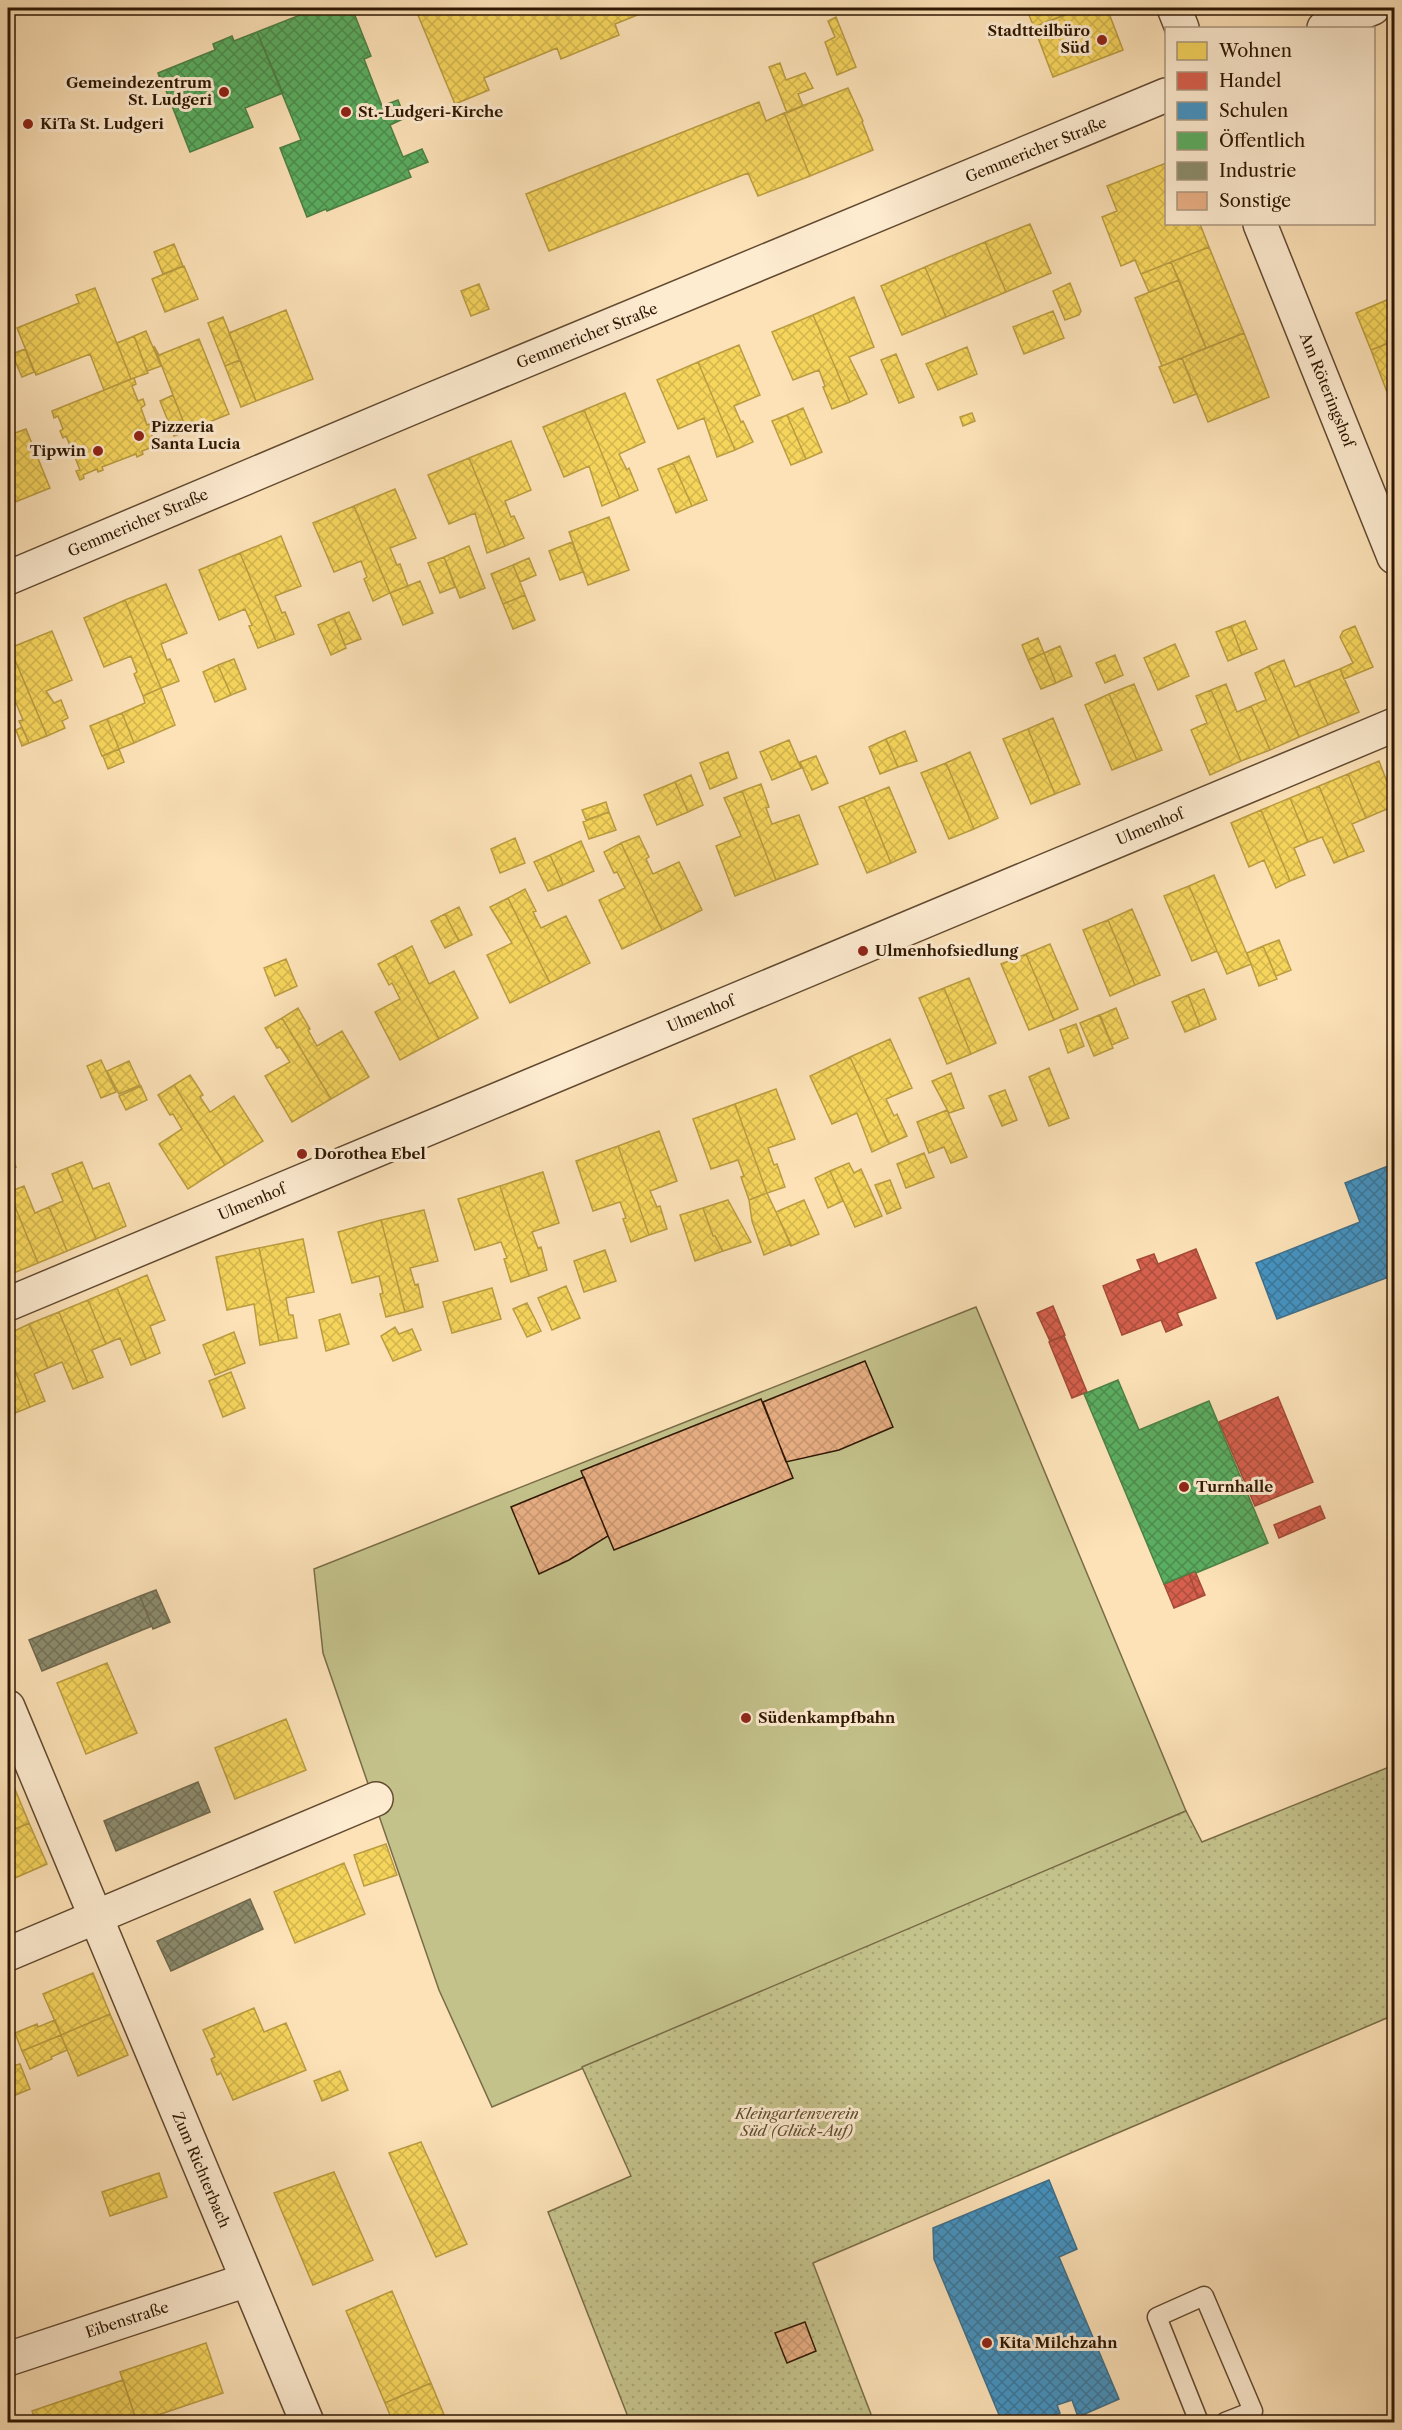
<svg xmlns="http://www.w3.org/2000/svg" width="1402" height="2430" font-family="'Libre Caslon Text',serif">
<style>
.park{fill:#c4c28b;stroke:#796c47;stroke-width:1.5}
.garden{fill:url(#garden-dots);stroke:#796c47;stroke-width:1.5}
.homes{fill:url(#homes-cross-hatch);stroke:#ba9c41;stroke-width:1.5}
.shops{fill:url(#shops-cross-hatch);stroke:#a44a37;stroke-width:1.5}
.schools{fill:url(#schools-cross-hatch);stroke:#3d6e89;stroke-width:1.5}
.public{fill:url(#public-cross-hatch);stroke:#4d8145;stroke-width:1.5}
.industry{fill:url(#industry-cross-hatch);stroke:#70694e;stroke-width:1.5}
.building{fill:url(#building-cross-hatch);stroke:#2e1703;stroke-width:1.5}
.lines{fill:none;stroke-linecap:round;stroke-linejoin:round}
.lane-casing{stroke:#624a30;stroke-width:21}
.street-casing{stroke:#624a30;stroke-width:36}
.lane{stroke:#feecd1;stroke-width:18}
.street{stroke:#feecd1;stroke-width:33}
.poi-dot{fill:#8f2418;stroke:#feecd1;stroke-width:2}
.labels{text-anchor:middle;stroke-width:6;stroke-linejoin:round;paint-order:stroke}
.poi-label{font-size:15px;font-weight:bold;fill:#2e1703;stroke:#feecd1;text-anchor:start}
.street-label{font-size:15px;fill:#2e1703;stroke:#feecd1}
.park-label{font-size:15px;font-style:italic;fill:#5b4a2c;stroke:#feecd1}
</style>
<defs>
<pattern id="garden-dots" width="8" height="8" patternUnits="userSpaceOnUse" patternTransform="scale(1.5)"><rect width="8" height="8" fill="#c4c28b"/><path d="M2 2h.1M6 6h.1" fill="none" stroke="#a9a676" stroke-width="1.8" stroke-linecap="round"/></pattern>
<pattern id="homes-cross-hatch" width="8" height="8" patternUnits="userSpaceOnUse" patternTransform="scale(1.5)"><rect width="8" height="8" fill="#f6d55c"/><path d="M0 0l8 8M0 8l8-8" fill="none" stroke="#d3b64e"/></pattern>
<pattern id="shops-cross-hatch" width="8" height="8" patternUnits="userSpaceOnUse" patternTransform="scale(1.5)"><rect width="8" height="8" fill="#d6604d"/><path d="M0 0l8 8M0 8l8-8" fill="none" stroke="#ae4e3e"/></pattern>
<pattern id="schools-cross-hatch" width="8" height="8" patternUnits="userSpaceOnUse" patternTransform="scale(1.5)"><rect width="8" height="8" fill="#4393c3"/><path d="M0 0l8 8M0 8l8-8" fill="none" stroke="#38779c"/></pattern>
<pattern id="public-cross-hatch" width="8" height="8" patternUnits="userSpaceOnUse" patternTransform="scale(1.5)"><rect width="8" height="8" fill="#5aae61"/><path d="M0 0l8 8M0 8l8-8" fill="none" stroke="#4b8d4e"/></pattern>
<pattern id="industry-cross-hatch" width="8" height="8" patternUnits="userSpaceOnUse" patternTransform="scale(1.5)"><rect width="8" height="8" fill="#8c8c6e"/><path d="M0 0l8 8M0 8l8-8" fill="none" stroke="#737158"/></pattern>
<pattern id="building-cross-hatch" width="8" height="8" patternUnits="userSpaceOnUse" patternTransform="scale(1.5)"><rect width="8" height="8" fill="#e9af84"/><path d="M0 0l8 8M0 8l8-8" fill="none" stroke="#c89670"/></pattern>
</defs>
<rect width="100%" height="100%" fill="#fde2b8"/>
<filter id="stains"><feTurbulence type="fractalNoise" baseFrequency=".00333" numOctaves="4"/><feColorMatrix values="0 0 0 0 .2 0 0 0 0 .09 0 0 0 0 .02 0 0 0 .5 -.17"/></filter>
<radialGradient id="worn" r=".72"><stop offset=".6" stop-color="#630" stop-opacity="0"/><stop offset="1" stop-color="#630" stop-opacity=".3"/></radialGradient>
<path class="park" d="M976 1307 1186 1811 492 2107 439 1990 323 1653 314 1569Z"/>
<path class="garden" d="M1394 1765V2015L813 2263 874 2422H630L548 2212 631 2176 582 2067 1186 1811 1202 1842Z"/>
<path class="homes" d="M415 8H655L615 24 619 35 561 59 557 48 484 78 489 90 455 104Z
M1026 8H1073L1074 11 1034 27Z
M1083 8H1107L1123 50 1053 77 1034 27Z
M836 17 856 67 837 75 825 42 835 37 828 21Z
M780 63 786 80 805 73 813 88 798 94 803 106 787 113 769 67Z
M848 88 863 121 862 122 873 150 810 176 784 113Z
M759 102 766 121 784 113 810 176 758 196 748 173 549 251 526 194Z
M1166 163V224H1200L1209 247 1141 274 1135 260 1121 266 1102 217 1117 211 1107 186Z
M1030 224 1051 273 1006 292 985 242Z
M985 242 1006 292 946 317 925 267Z
M174 244 183 266 163 274 154 252Z
M1209 247 1244 333 1206 348 1171 262Z
M1171 262 1179 280 1149 292 1141 274Z
M184 266 198 299 165 312 152 279Z
M925 267 946 317 902 335 881 286Z
M1179 280 1206 348 1162 366 1135 298Z
M1070 283 1081 311 1079 315 1065 320 1053 291Z
M479 284 489 309 471 316 461 291Z
M95 288 131 379 104 390 90 354 36 375 17 328 79 303 76 295Z
M854 297 874 347 849 357 867 394 850 402 813 315Z
M1394 297V341L1371 350 1356 313Z
M286 310 313 379 256 401 229 333Z
M1053 311 1064 338 1024 354 1013 327Z
M813 315 850 402 832 409 823 387 825 386 819 370 793 380 772 332Z
M223 317 240 360 225 366 208 323Z
M146 331 161 366 147 371 134 336Z
M1244 333 1269 397 1208 422 1182 358Z
M134 336 148 373 131 379 117 343Z
M199 339 229 414 187 431 154 346 159 355Z
M1394 341V389L1387 392 1371 350Z
M739 345 760 395 734 406 741 422 743 421 753 442 735 450 698 362Z
M967 347 977 374 938 390 926 364Z
M25 349 34 372 22 377 12 354Z
M896 354 914 397 899 403 881 360Z
M1182 358 1196 394 1174 403 1159 367Z
M240 360 256 401 241 407 225 366Z
M698 362 735 450 717 457 704 418 678 429 657 380Z
M134 378 136 384 132 386 138 401 143 399 145 405 141 408 147 425 152 423 154 429 150 430 154 441 158 439 162 447 155 449V446L142 451 143 454 137 457 136 454 102 467 103 470 98 472 97 469 83 475 84 478 80 480 76 471 80 470 74 455 70 456 68 451 72 450 66 436 63 438 60 431 63 429 58 416 54 418 52 411Z
M625 393 645 442 619 454 627 470 629 468 638 490 620 498 584 410Z
M173 395 187 431 174 436 160 401Z
M803 408 822 452 806 459 787 415Z
M584 410 620 498 602 506 589 466 564 477 543 427Z
M972 413 975 421 963 426 960 417Z
M787 415 806 459 791 465 772 421Z
M8 416 15 433 26 429 50 488 8 505Z
M511 441 531 490 505 501 511 517 514 516 524 538 505 546 469 458Z
M689 456 707 500 692 506 673 463Z
M469 458 505 546 487 553 475 513 449 524 428 475Z
M673 463 692 506 676 513 658 469Z
M395 489 416 538 390 548 397 565 400 564 408 586 390 593 354 506Z
M354 506 390 593 373 601 364 579 367 577 361 561 334 572 313 523Z
M609 517 629 570 588 585 569 532Z
M281 536 301 586 275 596 282 613 285 612 294 634 276 641 240 553Z
M572 542 583 572 560 580 549 551Z
M469 546 485 588 460 598 444 557Z
M240 553 276 641 258 648 249 626 252 625 245 609 219 620 199 570Z
M444 557 455 587 440 593 428 563Z
M529 558 536 575 520 582 513 565Z
M513 565 525 595 503 604 491 574Z
M420 581 433 613 403 625 390 593Z
M166 584 187 633 161 644 167 660 170 659 179 681 161 688 125 600Z
M525 595 535 620 513 629 503 604Z
M125 600 161 688 143 696 134 674 137 672 131 656 104 667 84 618Z
M349 612 361 639 345 645 334 618Z
M334 618 346 648 331 655 318 625Z
M1245 621 1257 649 1242 655 1231 626Z
M1231 626 1242 655 1228 661 1216 632Z
M1355 626 1373 667 1344 679 1340 669 1353 663 1340 637 1343 631Z
M52 631 72 680 46 691 54 703 61 700 68 718 62 721 65 728 47 736 10 648Z
M1038 638 1044 653 1028 660 1022 645Z
M1175 644 1189 676 1158 690 1144 658Z
M1060 646 1072 676 1056 683 1044 653Z
M10 648 47 736 29 743 19 721 23 720 16 703 8 707V649Z
M1044 653 1056 683 1041 689 1028 660Z
M1115 655 1123 675 1105 683 1096 663Z
M234 659 246 689 231 695 218 665Z
M1284 660 1295 687 1309 681 1328 725 1299 737 1269 666Z
M218 665 231 695 215 702 203 672Z
M1269 666 1299 737 1270 750 1251 706 1266 700 1255 673Z
M1340 669 1359 712 1328 725 1309 681Z
M1134 684 1162 750 1137 760 1109 694Z
M1226 684 1237 712 1251 706 1270 750 1241 761 1211 690Z
M161 688 175 725 134 743 122 713 145 703 143 696Z
M1211 690 1241 761 1210 775 1191 730 1207 723 1196 696Z
M1109 694 1137 760 1112 770 1085 705Z
M122 713 134 743 119 749 107 719Z
M1053 718 1080 784 1055 794 1028 729Z
M107 719 119 749 102 756 90 726Z
M22 727 29 743 22 746 16 730Z
M1028 729 1055 794 1031 804 1003 739Z
M905 731 917 761 898 767 886 739Z
M886 739 898 767 880 774 869 747Z
M789 740 801 768 772 780 760 752Z
M119 749 124 762 108 769 103 756Z
M728 752 737 778 710 789 700 763Z
M970 752 998 818 974 829 946 763Z
M816 756 828 783 812 790 800 762Z
M1379 761 1394 800V806L1366 818 1348 774Z
M946 763 974 829 949 839 921 773Z
M1348 774 1366 818 1352 824 1364 851 1348 857 1319 786Z
M691 775 703 805 688 812 675 782Z
M675 782 688 812 657 825 644 795Z
M761 784 769 807 766 808 772 824 799 815 818 864 776 880 742 791Z
M1319 786 1348 857 1334 863 1322 837 1308 842 1290 798Z
M889 787 916 852 891 863 864 797Z
M742 791 776 880 735 896 716 846 741 836 724 798Z
M864 797 891 863 867 873 839 807Z
M1290 798 1308 842 1294 848 1305 875 1290 881 1261 810Z
M606 802 609 812 586 820 582 810Z
M1261 810 1290 881 1276 888 1264 860 1249 867 1231 823Z
M609 812 616 830 589 839 583 822Z
M639 836 649 857 646 859 653 874 679 862 702 910 662 930 621 843Z
M515 838 525 863 500 873 491 849Z
M581 841 594 871 563 885 550 855Z
M621 843 662 930 622 949 599 900 625 888 617 872 614 873 604 852Z
M550 855 563 885 548 891 534 862Z
M1214 875 1251 964 1227 974 1189 886Z
M1189 886 1217 951 1192 961 1164 896Z
M525 889 536 911 533 912 541 928 566 916 590 963 550 983 508 898Z
M508 898 550 983 510 1003 487 955 512 943 490 907Z
M459 907 472 935 459 941 445 914Z
M1132 909 1160 975 1135 985 1108 920Z
M445 914 459 941 445 948 431 921Z
M1108 920 1135 985 1110 996 1083 930Z
M1279 940 1291 970 1276 976 1263 946Z
M1050 944 1078 1009 1054 1020 1026 954Z
M412 946 429 984 454 971 478 1018 439 1039 395 955Z
M1263 946 1277 979 1259 986 1247 953Z
M1026 954 1054 1020 1029 1030 1001 964Z
M395 955 439 1039 400 1060 375 1012 400 999 392 983 389 985 378 964Z
M286 959 297 986 275 996 264 968Z
M969 978 996 1043 971 1054 944 988Z
M944 988 971 1054 947 1064 919 998Z
M1204 989 1216 1019 1200 1026 1188 995Z
M1188 995 1200 1026 1185 1032 1172 1002Z
M298 1008 310 1029 308 1030 317 1046 342 1031 369 1077 331 1099 282 1018Z
M1116 1008 1128 1038 1112 1045 1100 1015Z
M1099 1015 1113 1048 1094 1056 1080 1023Z
M282 1018 331 1099 292 1122 265 1076 290 1062 280 1047 277 1048 265 1028Z
M1076 1024 1084 1046 1068 1053 1060 1030Z
M890 1039 912 1088 886 1099 894 1116 897 1114 907 1136 889 1144 850 1057Z
M850 1057 889 1144 872 1152 857 1113 832 1124 810 1076Z
M101 1060 116 1092 101 1098 87 1066Z
M129 1061 140 1085 119 1094 107 1071Z
M1049 1068 1069 1118 1049 1126 1029 1077Z
M951 1073 964 1108 949 1113 932 1081Z
M190 1075 203 1095 200 1097 210 1112 234 1096 263 1141 225 1165 174 1085Z
M174 1085 225 1165 188 1189 159 1144 182 1129 173 1114 170 1115 158 1095Z
M141 1086 147 1100 126 1110 119 1096Z
M776 1089 795 1139 768 1148 774 1165 777 1164 785 1187 767 1193 735 1104Z
M1005 1090 1017 1120 1002 1126 989 1096Z
M735 1104 767 1193 749 1200 741 1177 744 1176 738 1160 711 1169 693 1119Z
M947 1110 967 1157 951 1163 944 1147 929 1153 917 1122Z
M659 1131 677 1181 650 1191 657 1207 660 1206 667 1229 649 1235 618 1146Z
M618 1146 649 1235 631 1242 623 1219 626 1218 620 1202 593 1211 576 1161Z
M8 1148 16 1167 8 1170Z
M924 1153 934 1177 906 1188 897 1164Z
M82 1162 93 1189 109 1183 126 1226 96 1239 67 1168Z
M849 1163 854 1173 861 1169 882 1216 855 1227 830 1171Z
M67 1168 96 1239 67 1251 49 1207 63 1201 52 1174Z
M830 1171 843 1201 828 1208 815 1178Z
M543 1172 559 1223 532 1232 538 1248 541 1247 547 1270 529 1276 500 1186Z
M890 1180 901 1208 887 1214 875 1185Z
M24 1186 35 1213 49 1207 67 1251 38 1263 9 1192Z
M500 1186 529 1276 511 1282 504 1259 507 1258 501 1242 475 1250 458 1199Z
M9 1192 38 1263 9 1275 8 1193Z
M767 1193 791 1244 764 1255 752 1221 749 1200Z
M728 1200 751 1242 723 1251 715 1236H713L703 1208Z
M804 1200 819 1234 791 1246 776 1212Z
M703 1208 713 1236H715L723 1251 695 1261 680 1215Z
M424 1210 438 1261 410 1268 415 1285 418 1284 423 1307 405 1312 381 1220Z
M381 1220 405 1312 386 1317 380 1294 383 1293 379 1276 352 1283 338 1232Z
M303 1239 314 1292 286 1298 289 1315H293L297 1338 279 1341 259 1248Z
M259 1248 279 1341 260 1345 254 1304 227 1310 216 1257Z
M605 1250 616 1281 584 1292 574 1261Z
M147 1275 165 1320 150 1326 160 1353 146 1359 117 1288Z
M566 1286 580 1318 552 1330 538 1298Z
M117 1288 146 1359 131 1365 120 1338 106 1344 88 1300Z
M492 1288 501 1319 452 1333 443 1302Z
M88 1300 106 1344 92 1350 103 1377 88 1383 59 1312Z
M527 1303 541 1331 527 1337 513 1309Z
M59 1312 88 1383 73 1389 62 1362 48 1368 29 1324Z
M340 1314 349 1344 326 1351 319 1320Z
M29 1324 48 1368 34 1374 45 1401 30 1407 8 1353V1334Z
M395 1327 399 1334 412 1329 421 1350 393 1361 381 1336Z
M234 1332 245 1363 215 1375 203 1345Z
M8 1353 30 1407 15 1413 8 1395Z
M231 1372 245 1408 223 1417 209 1381Z
M107 1663 137 1733 86 1754 57 1683Z
M286 1719 306 1770 235 1799 215 1748Z
M12 1782 29 1823 8 1832V1784Z
M29 1823 47 1864 8 1881V1832Z
M386 1844 397 1875 364 1886 354 1855Z
M344 1863 365 1914 295 1943 274 1892Z
M93 1973 110 2014 61 2035 43 1994Z
M254 2008 264 2032 286 2023 306 2070 233 2100 221 2073 217 2075 211 2059 215 2057 203 2030Z
M110 2014 128 2055 78 2076 61 2035Z
M55 2020 61 2035 22 2051 15 2033 37 2024 38 2027Z
M61 2035 67 2050 51 2057 52 2059 30 2069 22 2051Z
M9 2056 13 2066 20 2064 30 2089 8 2098Z
M340 2071 348 2090 322 2101 314 2081Z
M421 2142 467 2244 436 2257 389 2153Z
M334 2172 373 2260 313 2285 274 2193Z
M159 2173 167 2197 110 2216 102 2192Z
M392 2291 431 2383 385 2403 346 2311Z
M206 2343 223 2393 137 2422 120 2372Z
M123 2380 137 2422H36L32 2411Z
M431 2383 447 2422H393L385 2403Z"/>
<path class="shops" d="M1196 1249 1216 1298 1177 1313 1182 1325 1166 1332 1161 1320 1122 1335 1103 1286 1141 1270 1137 1260 1154 1254 1158 1264Z
M1053 1306 1065 1335 1050 1341 1037 1313Z
M1064 1336 1087 1392 1072 1398 1049 1342Z
M1278 1397 1313 1482 1255 1506 1219 1422Z
M1320 1506 1325 1518 1279 1538 1274 1525Z
M1195 1571 1205 1595 1198 1598 1189 1574Z
M1189 1574 1198 1598 1174 1608 1164 1584Z"/>
<path class="schools" d="M1388 1166 1394 1183V1275L1277 1319 1256 1263 1360 1222 1345 1183Z
M1394 1553V1573L1388 1556Z
M1049 2180 1077 2249 1059 2257 1119 2399 1078 2417 1072 2400 1057 2405 1060 2413 1039 2422H1002L934 2259 933 2228Z"/>
<path class="public" d="M318 8H352L371 56 364 59 382 106 398 100 405 118 390 125 403 157 422 149 428 162 408 170 411 177 327 211 326 209 307 217 280 148 301 140 257 32Z
M257 32 283 93 245 108 253 127 190 152 165 88 160 90 156 80 160 79 158 73 215 50 213 44 232 36 234 41Z
M1118 1380 1139 1430 1209 1401 1268 1543 1196 1573 1195 1571 1164 1584 1084 1394Z"/>
<path class="industry" d="M156 1590 170 1622 153 1629 140 1596Z
M140 1596 152 1626 42 1671 29 1640Z
M198 1782 210 1812 116 1851 104 1821Z
M250 1899 263 1929 171 1971 157 1941Z"/>
<path class="building" d="M865 1361 893 1427 839 1450 786 1462 763 1402Z
M761 1399 793 1478 614 1550 581 1471Z
M584 1477 608 1536 569 1560 539 1574 511 1507Z
M805 2322 816 2351 787 2363 775 2333Z"/>
<g class="lines">
<g class="lane-casing">
<path id="lane" d="M1199 2422 1157 2317 1204 2296 1253 2411 1225 2422"/>
</g>
<g class="street-casing">
<path id="street" d="M1174 8 1182 28
M1324 28 1373 8
M1260 224 1394 557
M8 578 428 401 1166 95
M8 1304 1394 725
M8 1707 307 2422
M8 1954 376 1799
M8 2359 247 2280"/>
</g>
<use href="#lane" class="lane"/>
<use href="#street" class="street"/>
</g>
<g class="poi-dot">
<circle cx="1102" cy="40" r="6"/>
<circle cx="224" cy="92" r="6"/>
<circle cx="346" cy="112" r="6"/>
<circle cx="28" cy="124" r="6"/>
<circle cx="139" cy="436" r="6"/>
<circle cx="98" cy="451" r="6"/>
<circle cx="863" cy="951" r="6"/>
<circle cx="302" cy="1154" r="6"/>
<circle cx="1184" cy="1487" r="6"/>
<circle cx="746" cy="1718" r="6"/>
<circle cx="987" cy="2343" r="6"/>
</g>
<g class="labels">
<g class="poi-label">
<text x="1090" y="36" text-anchor="end">Stadtteilbüro<tspan x="1090" dy="17">Süd</tspan></text>
<text x="212" y="88" text-anchor="end">Gemeindezentrum<tspan x="212" dy="17">St. Ludgeri</tspan></text>
<text x="358" y="117">St.-Ludgeri-Kirche</text>
<text x="40" y="129">KiTa St. Ludgeri</text>
<text x="151" y="432">Pizzeria<tspan x="151" dy="17">Santa Lucia</tspan></text>
<text x="86" y="456" text-anchor="end">Tipwin</text>
<text x="875" y="956">Ulmenhofsiedlung</text>
<text x="314" y="1159">Dorothea Ebel</text>
<text x="1196" y="1492">Turnhalle</text>
<text x="758" y="1723">Südenkampfbahn</text>
<text x="999" y="2348">Kita Milchzahn</text>
</g>
<g class="street-label">
<text transform="translate(1036 150) rotate(-22)" y="5">Gemmericher Straße</text>
<text transform="translate(587 336) rotate(-22)" y="5">Gemmericher Straße</text>
<text transform="translate(1327 390) rotate(68)" y="5">Am Röteringshof</text>
<text transform="translate(138 523) rotate(-23)" y="5">Gemmericher Straße</text>
<text transform="translate(1150 827) rotate(-23)" y="5">Ulmenhof</text>
<text transform="translate(701 1014) rotate(-23)" y="5">Ulmenhof</text>
<text transform="translate(252 1202) rotate(-23)" y="5">Ulmenhof</text>
<text transform="translate(201 2170) rotate(67)" y="5">Zum Richterbach</text>
<text transform="translate(127 2320) rotate(-18)" y="5">Eibenstraße</text>
</g>
<g class="park-label">
<text x="797" y="2119">Kleingartenverein<tspan x="797" dy="17">Süd (Glück-Auf)</tspan></text>
</g>
</g>
<rect width="1402" height="2430" fill="none" stroke="#fde2b8" stroke-width="30"/>
<rect x="9" y="9" width="1384" height="2412" fill="none" stroke="#2e1703" stroke-width="3"/>
<rect x="15" y="15" width="1372" height="2400" fill="none" stroke="#2e1703" stroke-width="1.5"/>
<rect x="1165" y="27" width="210" height="198" fill="#feecd1" stroke="#ab977f" stroke-width="1.5"/>
<rect x="1177" y="42" width="30" height="18" fill="#f6d55c" stroke="#ab977f" stroke-width="1.5"/>
<text x="1219" y="57" font-size="18" fill="#2e1703">Wohnen</text>
<rect x="1177" y="72" width="30" height="18" fill="#d6604d" stroke="#ab977f" stroke-width="1.5"/>
<text x="1219" y="87" font-size="18" fill="#2e1703">Handel</text>
<rect x="1177" y="102" width="30" height="18" fill="#4393c3" stroke="#ab977f" stroke-width="1.5"/>
<text x="1219" y="117" font-size="18" fill="#2e1703">Schulen</text>
<rect x="1177" y="132" width="30" height="18" fill="#5aae61" stroke="#ab977f" stroke-width="1.5"/>
<text x="1219" y="147" font-size="18" fill="#2e1703">Öffentlich</text>
<rect x="1177" y="162" width="30" height="18" fill="#8c8c6e" stroke="#ab977f" stroke-width="1.5"/>
<text x="1219" y="177" font-size="18" fill="#2e1703">Industrie</text>
<rect x="1177" y="192" width="30" height="18" fill="#e9af84" stroke="#ab977f" stroke-width="1.5"/>
<text x="1219" y="207" font-size="18" fill="#2e1703">Sonstige</text>
<rect width="100%" height="100%" filter="url(#stains)"/>
<rect width="100%" height="100%" fill="url(#worn)"/>
</svg>
